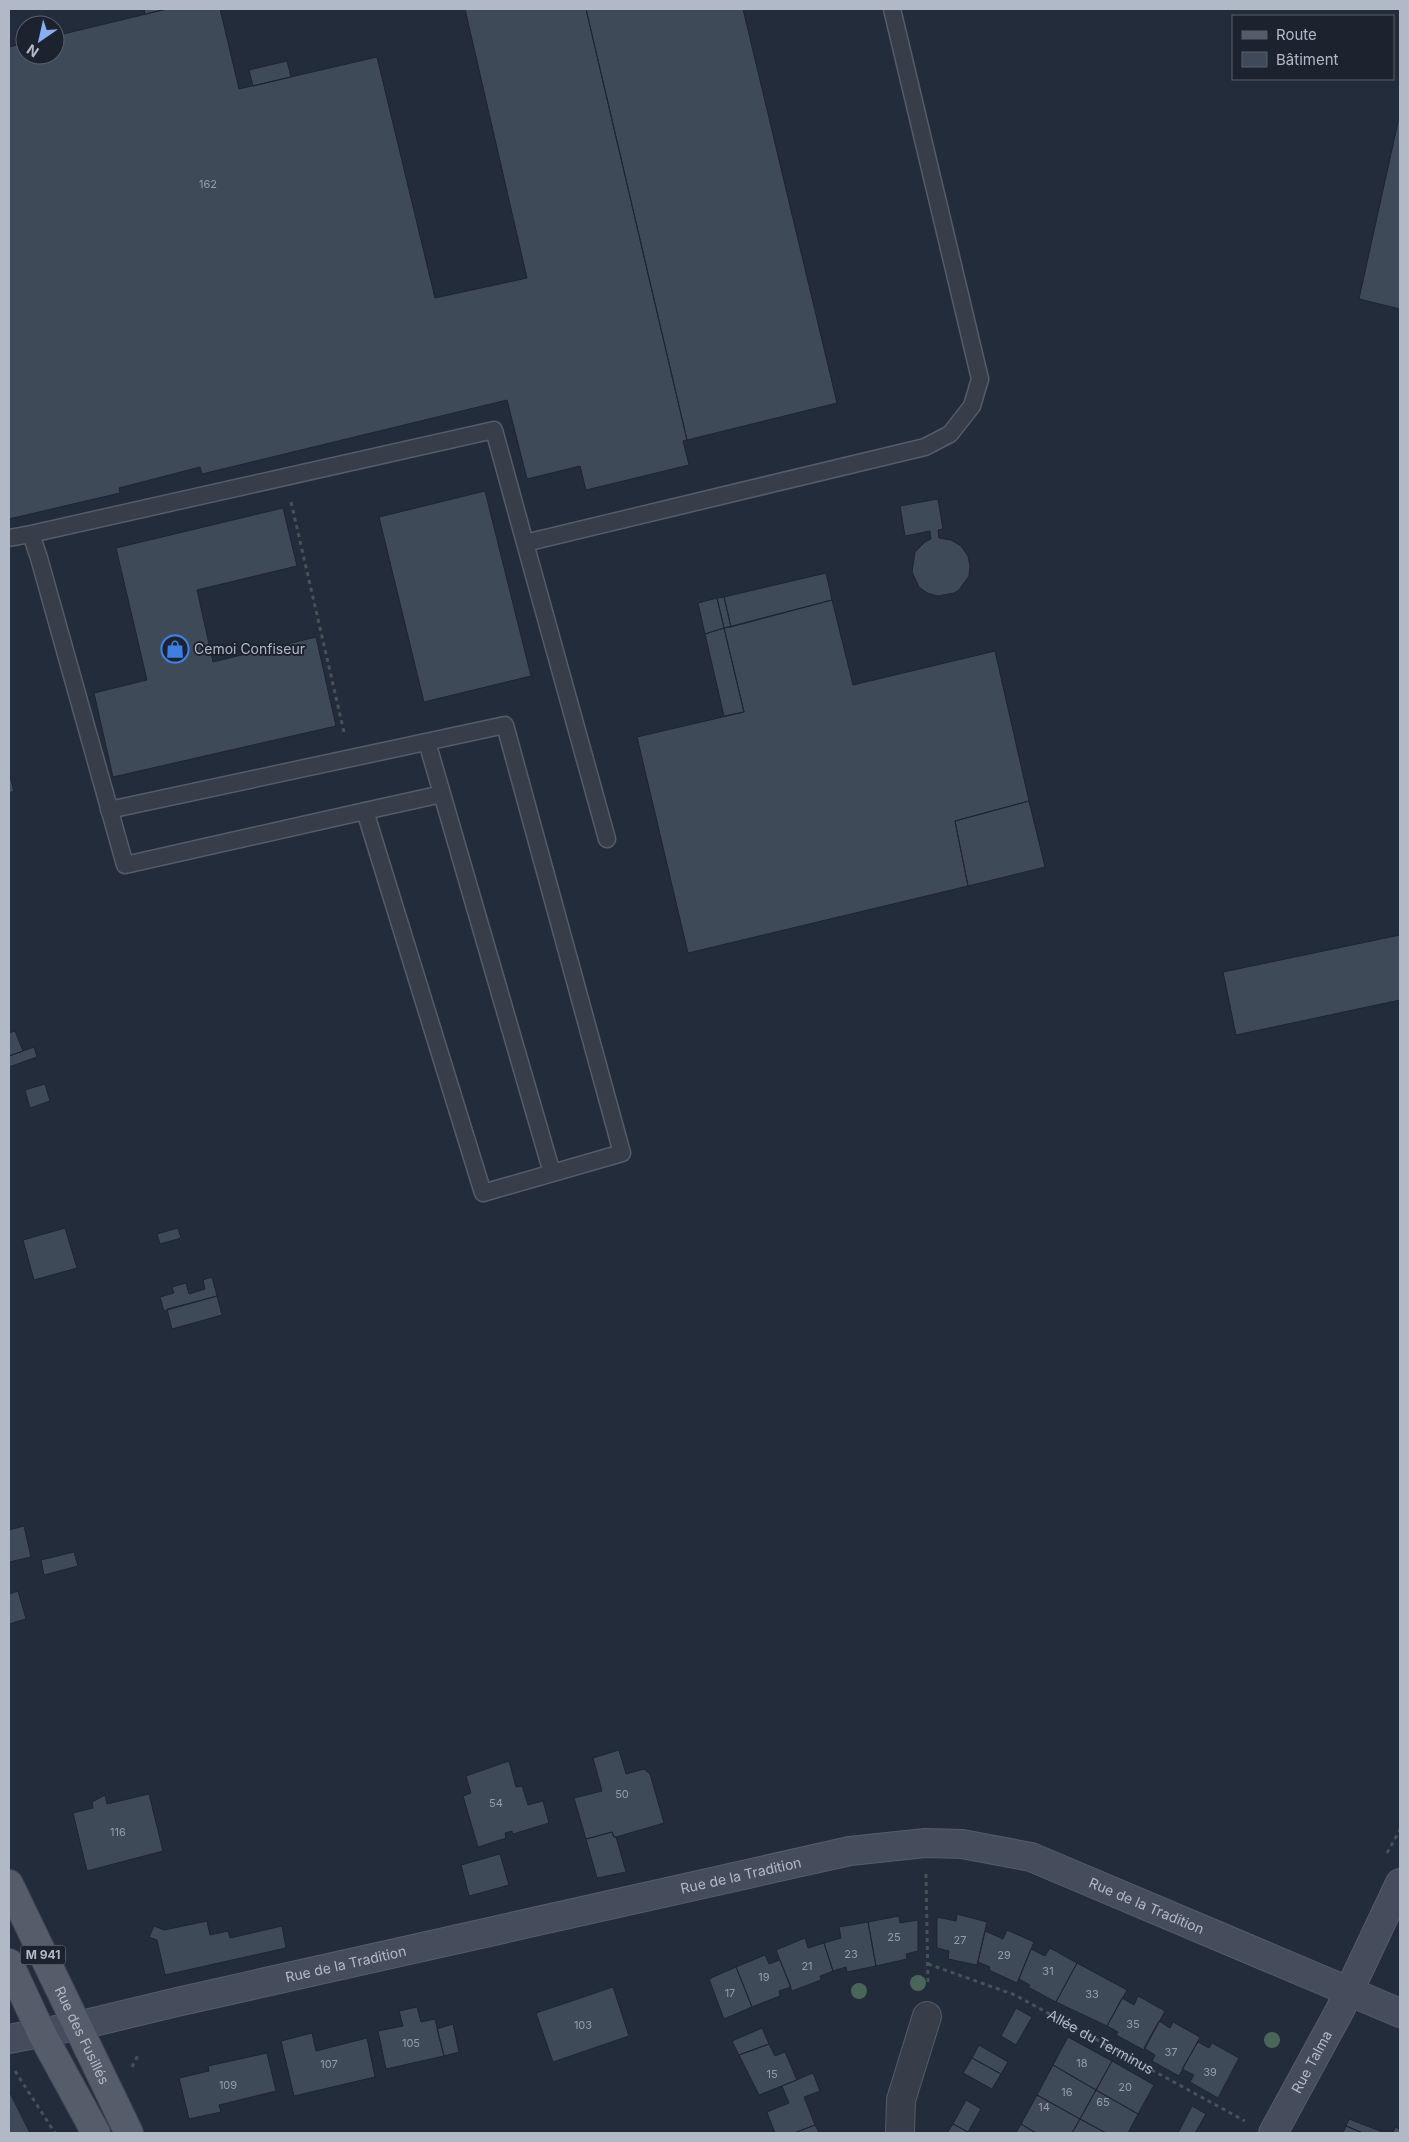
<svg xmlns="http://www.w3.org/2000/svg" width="1409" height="2142" font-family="Inter,sans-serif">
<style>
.building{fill:#3f4a59;stroke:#1e2531}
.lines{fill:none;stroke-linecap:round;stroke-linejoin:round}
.lane-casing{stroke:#555c68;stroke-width:19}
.street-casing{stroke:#555c68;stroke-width:30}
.secondary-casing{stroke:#555c68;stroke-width:30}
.primary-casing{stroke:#404753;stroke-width:30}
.path{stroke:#435458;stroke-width:3;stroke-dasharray:4 4;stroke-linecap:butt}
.lane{stroke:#373e4a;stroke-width:16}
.street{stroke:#373e4a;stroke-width:28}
.secondary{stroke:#454d5d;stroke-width:28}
.primary{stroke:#555d6a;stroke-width:28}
.tree{fill:#4a665b}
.labels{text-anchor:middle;stroke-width:4;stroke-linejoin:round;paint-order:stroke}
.number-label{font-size:11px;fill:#959dab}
.shield{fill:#1c232f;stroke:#858c99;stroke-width:1}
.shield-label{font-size:12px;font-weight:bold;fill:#b2b9c6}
.poi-label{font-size:14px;fill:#b2b9c6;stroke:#1c232f;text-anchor:start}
.street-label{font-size:14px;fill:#b2b9c6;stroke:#1c232f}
</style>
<rect width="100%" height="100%" fill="#232c3a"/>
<path class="building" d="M144 9H167L145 14Z
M167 9H220L239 89 377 57 435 298 527 278 465 9H586L687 440 683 441 689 465 586 490 580 466 527 479 507 400 202 474 200 467 119 488 120 493 9 519V47L25 43V55H55V36Z
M586 9H743L837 403 687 440Z
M287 61 291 77 253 86 249 70Z
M1400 113V309L1359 299Z
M485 491 531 676 424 702 379 517Z
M938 499 943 529 938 530 939 538 951 540 961 546 968 556 970 566 969 576 959 590 954 593 938 596 927 593 919 587 912 572 915 552 925 542 931 539 930 531 905 536 900 506Z
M283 508 297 566 197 590 213 662 316 637 336 726 113 777 94 693 147 680 116 548Z
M826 573 832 600 731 627 724 597Z
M724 597 731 627 724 628 717 598Z
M717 598 724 628 705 634 698 603Z
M832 600 853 685 995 651 1029 801 955 821 968 886 688 953 637 737 744 712 724 628Z
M724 628 744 712 724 716 705 634Z
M9 773 14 791 9 793Z
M1029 801 1045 867 968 886 955 821Z
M1400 935V1000L1236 1035 1223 972Z
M15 1031 23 1051 9 1056V1033Z
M34 1047 37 1057 9 1067V1056Z
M45 1084 50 1101 30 1108 25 1090Z
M65 1228 77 1268 34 1280 23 1240Z
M178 1228 181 1238 160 1244 157 1234Z
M212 1277 217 1296 164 1311 160 1297 174 1293 172 1287 186 1283 189 1294 205 1289 203 1280Z
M217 1296 222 1315 172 1329 167 1309Z
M24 1526 31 1557 9 1562V1530Z
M74 1552 78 1566 44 1575 41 1560Z
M18 1591 26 1619 9 1624V1594Z
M619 1750 626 1774 644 1769 650 1774 664 1823 616 1837H614L612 1832 586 1839 574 1798 602 1791 593 1758Z
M509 1761 516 1787 522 1786 528 1805 543 1801 549 1823 513 1834 512 1831 505 1833 506 1838 478 1847 463 1796 471 1793 466 1776Z
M149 1794 163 1851 87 1871 73 1813 93 1808 92 1802 105 1795 107 1804Z
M612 1832 614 1837H616L626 1872 597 1878 586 1839Z
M500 1854 509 1885 469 1896 461 1865Z
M957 1914 987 1922 977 1965 948 1959 949 1951 937 1948V1917L956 1921Z
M899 1916 900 1923 918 1920V1951L906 1954 907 1959 876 1966 868 1922Z
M207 1921 210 1935 228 1931 230 1938 282 1926 286 1948 165 1975 157 1940 149 1937 154 1926 164 1930Z
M868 1922 876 1966 847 1972 846 1967 833 1971 824 1943 841 1938 839 1927Z
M1007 1930 1034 1942 1017 1983 989 1970 990 1967 978 1962 985 1931 1003 1939Z
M805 1938 808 1948 824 1943 833 1971 820 1976 821 1980 792 1991 776 1950Z
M1050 1948 1077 1963 1056 2002 1028 1987 1030 1985 1019 1979 1031 1949 1045 1956Z
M765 1955 769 1964 780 1960 791 1987 779 1991 780 1996 752 2007 736 1967Z
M1077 1963 1127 1990 1107 2026 1056 2002Z
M736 1967 752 2007 724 2019 709 1979Z
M613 1987 629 2036 553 2062 536 2013Z
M1138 1996 1165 2011 1144 2050 1116 2035 1118 2032 1107 2026 1122 1998 1134 2005Z
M417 2007 421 2022 435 2019 444 2056 386 2069 378 2031 403 2026 399 2011Z
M1016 2008 1032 2017 1016 2045 1001 2036Z
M1159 2021 1170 2028 1173 2022 1200 2037 1179 2076 1152 2061 1155 2055 1144 2048Z
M453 2024 459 2052 444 2056 437 2029Z
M762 2028 769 2044 739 2055 732 2041Z
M312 2033 316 2051 367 2038 375 2077 294 2096 281 2041Z
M1068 2037 1112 2061 1096 2090 1053 2065Z
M1198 2042 1209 2048 1212 2043 1239 2058 1218 2098 1190 2082 1194 2075 1182 2069Z
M769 2044 775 2056 785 2052 797 2080 759 2095 739 2055Z
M979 2045 1008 2062 1001 2074 972 2058Z
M267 2053 276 2091 219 2105 221 2112 189 2119 179 2078 209 2071 208 2066Z
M972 2058 1001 2074 992 2089 963 2073Z
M1112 2061 1154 2085 1138 2114 1096 2090Z
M1053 2065 1096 2090 1080 2119 1037 2095Z
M813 2073 820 2091 804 2097 815 2125 794 2133H775L767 2112 789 2103 782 2086Z
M1096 2090 1138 2114 1128 2133H1106L1080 2119Z
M9 2091 30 2133H9Z
M1037 2095 1080 2119 1072 2133H1036L1021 2124Z
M966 2100 981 2109 968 2132 953 2124Z
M1192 2106 1206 2114 1195 2133H1178Z
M1080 2119 1106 2133H1072Z
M1349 2119 1385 2133H1363L1346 2126Z
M953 2124 968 2132 967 2133H947Z
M1021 2124 1036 2133H1016Z
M815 2125 819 2133H794Z
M1346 2126 1363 2133H1343Z
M1395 2127 1400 2129V2133H1393Z"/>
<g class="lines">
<g class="lane-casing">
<path id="lane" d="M31 534 494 430 525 543 925 447 950 434 972 406 980 379 892 9
M9 538 31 534 39 558 125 865 365 811 483 1193 622 1153 505 725 109 810
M525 543 607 839
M427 742 552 1173
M365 811 442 794"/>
</g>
<g class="street-casing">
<path id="street" d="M900 2133 901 2100 927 2016"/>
</g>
<g class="secondary-casing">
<g id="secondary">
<path id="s2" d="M9 2039 77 2026 177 2002 850 1851 925 1843 962 1844 1031 1857 1400 2013"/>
<path id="s3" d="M1273 2133 1340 2010 1400 1883"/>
</g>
</g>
<g class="primary-casing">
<g id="primary">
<path id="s4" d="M9 1884 129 2133"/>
<path d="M9 1963 42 2034 96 2133"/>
</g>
</g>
<g class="path">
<path d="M291 502 344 732"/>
<path d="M1387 1853 1400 1830"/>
<path d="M926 1874 928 1986"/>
<path id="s1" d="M928 1964 1015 1995 1245 2121"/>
<path d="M132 2067 138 2055"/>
<path d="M15 2071 55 2133"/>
</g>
<use href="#lane" class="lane"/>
<use href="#street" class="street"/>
<use href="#secondary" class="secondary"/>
<use href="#primary" class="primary"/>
</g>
<g class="tree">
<circle cx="918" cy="1983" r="8"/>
<circle cx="859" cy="1991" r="8"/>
<circle cx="1272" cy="2040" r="8"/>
</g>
<defs>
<g id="shop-ring" transform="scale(1.4375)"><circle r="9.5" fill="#1c232f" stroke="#3f7fe0" stroke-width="1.5"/><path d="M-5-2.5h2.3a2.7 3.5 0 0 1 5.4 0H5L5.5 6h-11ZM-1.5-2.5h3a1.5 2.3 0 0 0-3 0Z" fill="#3f7fe0"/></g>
</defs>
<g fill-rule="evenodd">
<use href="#shop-ring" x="175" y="649"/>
</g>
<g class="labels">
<g class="number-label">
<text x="208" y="188">162</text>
<text x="622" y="1798">50</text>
<text x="496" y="1807">54</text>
<text x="118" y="1836">116</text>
<text x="894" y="1941">25</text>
<text x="960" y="1944">27</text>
<text x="851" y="1958">23</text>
<text x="1004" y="1959">29</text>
<text x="807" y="1970">21</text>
<text x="1048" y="1975">31</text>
<text x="764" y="1981">19</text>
<text x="730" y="1997">17</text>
<text x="1092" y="1998">33</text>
<text x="1133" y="2028">35</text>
<text x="583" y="2029">103</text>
<text x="411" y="2047">105</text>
<text x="1171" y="2056">37</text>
<text x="1082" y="2067">18</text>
<text x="329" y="2068">107</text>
<text x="1210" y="2076">39</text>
<text x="772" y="2078">15</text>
<text x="228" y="2089">109</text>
<text x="1125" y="2091">20</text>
<text x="1067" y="2096">16</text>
<text x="1103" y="2106">65</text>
<text x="1044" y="2111">14</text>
</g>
<rect class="shield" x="20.5" y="1945.5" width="45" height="19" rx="4"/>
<g class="shield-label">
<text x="43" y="1959">M 941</text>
</g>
<g class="poi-label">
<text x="194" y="654">Cemoi Confiseur</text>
</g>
<g class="street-label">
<text dy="5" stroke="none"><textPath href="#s2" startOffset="750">Rue de la Tradition</textPath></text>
<text dy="5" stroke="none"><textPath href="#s2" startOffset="1170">Rue de la Tradition</textPath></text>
<text dy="5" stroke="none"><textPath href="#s2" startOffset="345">Rue de la Tradition</textPath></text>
<text dy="5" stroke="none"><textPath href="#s4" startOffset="168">Rue des Fusillés</textPath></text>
<text dy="5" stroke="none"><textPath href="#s1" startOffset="190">Allée du Terminus</textPath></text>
<text dy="5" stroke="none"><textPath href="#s3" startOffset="81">Rue Talma</textPath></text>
</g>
</g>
<rect width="1409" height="2142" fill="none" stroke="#b2b9c6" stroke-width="20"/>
<rect x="1232" y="15" width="162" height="65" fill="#1c232f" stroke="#585f6b"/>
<rect x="1242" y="31" width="25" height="8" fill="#555d6a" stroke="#585f6b"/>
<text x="1276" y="40" font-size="15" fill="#b2b9c6">Route</text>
<rect x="1242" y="52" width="25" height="15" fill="#3f4a59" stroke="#585f6b"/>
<text x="1276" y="65" font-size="15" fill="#b2b9c6">Bâtiment</text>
<g transform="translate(40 40) rotate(214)"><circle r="24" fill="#1c232f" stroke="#585f6b"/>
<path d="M0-4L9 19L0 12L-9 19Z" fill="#89aef3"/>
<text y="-8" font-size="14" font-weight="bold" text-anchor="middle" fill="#b2b9c6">N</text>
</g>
</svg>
